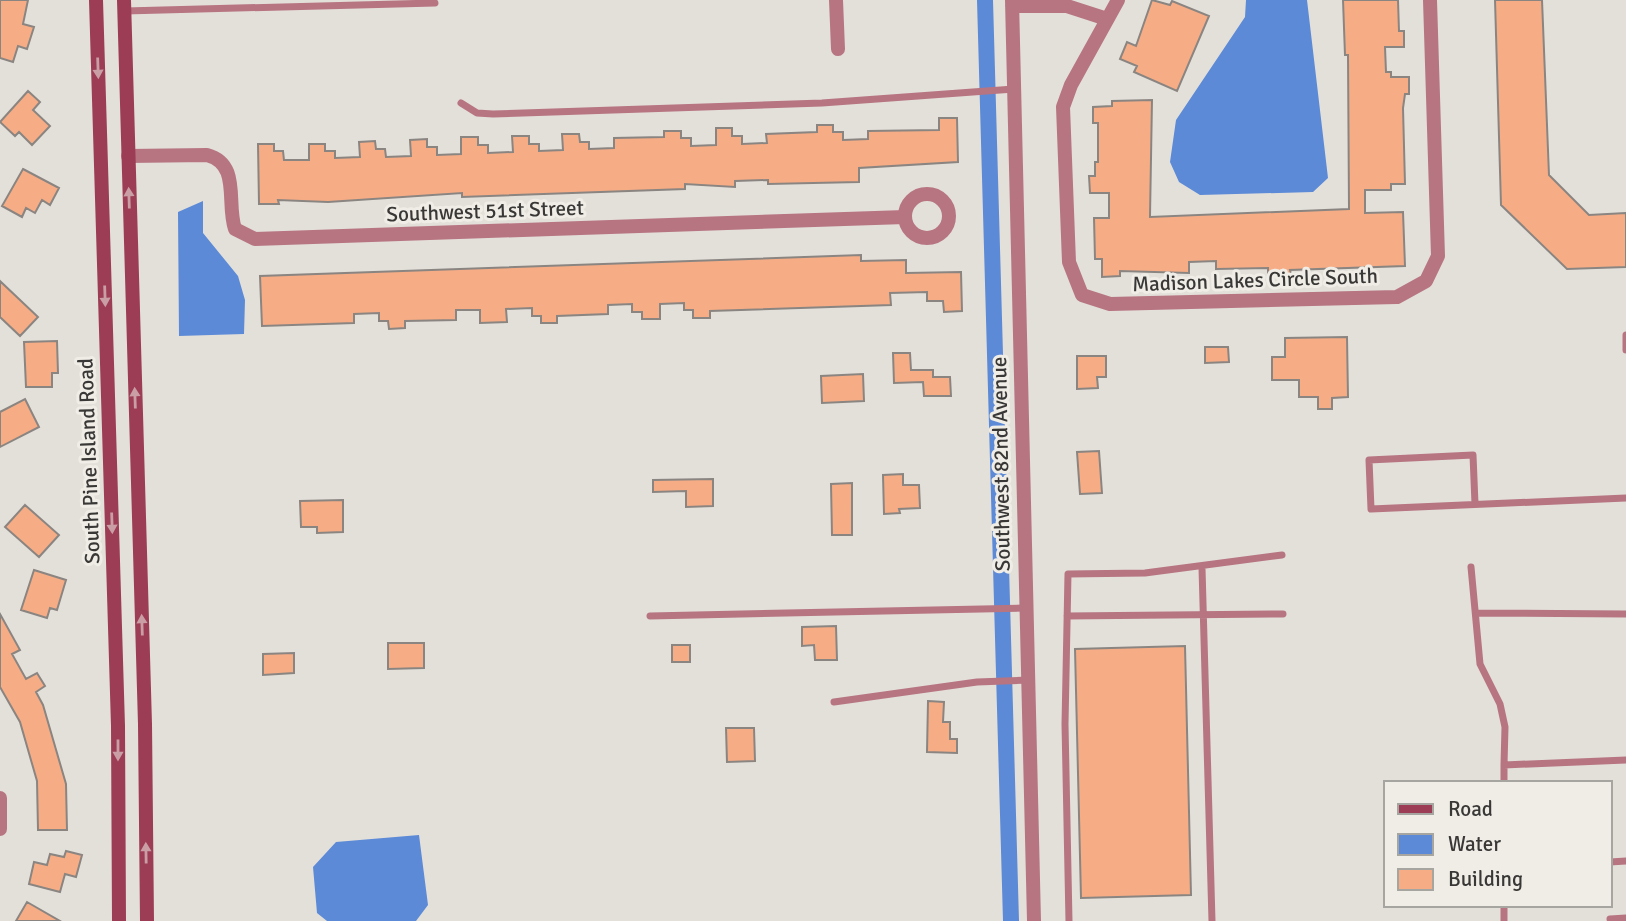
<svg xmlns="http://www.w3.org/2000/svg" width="1626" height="921" font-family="Signika,sans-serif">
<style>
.water{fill:#5c8ad7}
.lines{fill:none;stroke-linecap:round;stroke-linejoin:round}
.canal{stroke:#5c8ad7;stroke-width:16}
.building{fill:#f6ad85;stroke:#8b8582;stroke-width:2}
.lane{stroke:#b77582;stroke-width:7}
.street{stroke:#b77582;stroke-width:14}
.secondary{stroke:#9c3d55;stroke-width:14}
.oneway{fill:#ca9ea5}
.labels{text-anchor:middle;stroke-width:6;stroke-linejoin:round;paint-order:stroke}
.street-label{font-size:21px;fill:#393836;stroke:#f0ede7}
</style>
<rect width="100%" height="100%" fill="#e3e0da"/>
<path class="water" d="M1246 0H1307L1328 178 1313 192 1200 195 1179 182 1170 162 1176 120 1245 17Z
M203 201V233L238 276 245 300 244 334 179 336 178 212Z
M419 835 428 905 416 921H327L317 913 313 867 336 842Z"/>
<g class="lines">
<path class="canal" d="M985 0 1011 921"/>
</g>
<path class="building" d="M0 0H28L23 24 34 27 27 49 18 46 13 62 0 58Z
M1152 0 1170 5 1172 1 1209 16 1177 91 1134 72 1137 66 1120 59 1127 42 1136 46Z
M1343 0H1398L1399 31H1404V47H1385L1386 72H1391V77H1409V94H1405L1403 108 1405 184H1391V190H1365V213L1403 212 1405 266 1290 270 1291 274 1268 275V268L1216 269V261L1189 262V273L1120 271V276L1102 277V259H1095L1094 218H1109V193H1090L1089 176H1095V162H1098V123H1093V107L1112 106V101L1152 100 1150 217 1349 209 1348 55H1345Z
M1495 0H1542L1549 175 1589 215 1626 213V267L1567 269 1501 205Z
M28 91 40 102 33 110 50 126 32 145 19 132 15 136 0 122Z
M939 118H957L958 162 859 168V182L768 184V180L735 181V187L685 184V189L462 197V193L328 202 278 200 279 204H259L258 144H274V151H283L284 160H309V144H325V151H335V158L360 157 359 142 375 141 376 149H385L386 157 411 156 410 140 427 139V147H437V155L461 154V137H478V145H488V153L513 152 512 136H529V144H539V151L563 150 562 134H579L580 142H589V149L614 148V138L664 137V131H681V138H691V146L716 145V128H732V136H742V144L767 143 766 134 817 132V125H833V132H843V140L868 139V131L939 130Z
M23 169 59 188 50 205 42 200 35 213 26 208 22 217 2 206Z
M861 255V261L906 260V273L961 272 962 311 944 312 943 301H927V292L890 293 891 305 710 311V318H693V310H684V303L660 304V319H642V312H632V304L608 305V314L557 316V323H541V316H532V308L506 309 507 322 480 323V310H456V320L405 321V328L389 329 388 321H379V313L354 314V323L262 326 260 276Z
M0 281 38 317 20 336 0 317Z
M1347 337 1348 397 1332 398V409H1318V397H1299V380H1272V357H1285V338Z
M57 341 58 373H52V387H26L24 342Z
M1205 347H1228L1229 362 1205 363Z
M893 353H910L911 370H933V377H950L951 396H924L923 382 894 383Z
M1077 356H1106V377H1097L1098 388 1077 389Z
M863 374 864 401 822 403 821 376Z
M25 399 39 427 0 447V412Z
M1099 451 1102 493 1080 494 1077 452Z
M903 474V485H919L920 508 899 509 900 513 884 514 883 475Z
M713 479V506L686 507V491L653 492V480Z
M852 483V535H832L831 484Z
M343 500V532L317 533V527H301L300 501Z
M25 505 59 535 39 557 5 527Z
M34 570 66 580 57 610 50 608 47 618 21 610Z
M0 614 20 650 12 654 26 679 37 673 45 686 36 692 43 705 66 784 67 830H38L37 781 20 722 0 687Z
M836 626 837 660H815L814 645 802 646V627Z
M388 643H424V668L388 669Z
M672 645H690V662H672Z
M1185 646 1191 895 1081 898 1075 649Z
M294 653V673L263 675V654Z
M928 701 944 702 943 722H950V739H957V753L927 752Z
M726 728H754L755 761 727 762Z
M66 851 82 855 76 877 65 874 60 892 29 884 34 862 47 865 50 854 64 857Z
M27 902 60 921H16Z"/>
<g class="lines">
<path class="lane" d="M125 11 435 3
M461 103 477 113 493 114 822 103 1014 89
M1626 335V350
M1475 504 1473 455 1369 460 1371 509 1626 498
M1471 567 1480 664 1500 704 1505 727 1504 765
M1202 568 1212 921
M1477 613 1626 614
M650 616 1025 608
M1067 616 1283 614
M834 702 977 682 1028 680
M1504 783V765L1626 760
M1610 862 1626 861
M1504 905V921
M1610 919 1626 918
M1069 921 1065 724 1068 574 1145 573 1282 555"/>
<path class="street" d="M836 0 838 49
M1012 0 1034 921
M1118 0 1071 85 1063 107 1069 262 1082 295 1110 304 1397 297 1426 281 1438 256 1430 0
M1012 6H1067L1107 19
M128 156 207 155C241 164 226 203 235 229L255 239 905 217
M905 216a22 22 0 1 1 44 0a22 22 0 1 1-44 0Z
M0 798V829"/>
<path class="secondary" d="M96 0 118 726 119 921
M124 0 145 724 147 921"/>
</g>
<defs><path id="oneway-solid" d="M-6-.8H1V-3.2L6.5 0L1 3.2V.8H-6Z" transform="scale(1.75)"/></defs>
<g class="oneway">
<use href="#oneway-solid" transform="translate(98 68) rotate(88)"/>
<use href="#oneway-solid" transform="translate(129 198) rotate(-92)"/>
<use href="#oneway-solid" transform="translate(105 296) rotate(88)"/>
<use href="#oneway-solid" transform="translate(135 398) rotate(-92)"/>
<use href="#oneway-solid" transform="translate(112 523) rotate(88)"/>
<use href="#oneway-solid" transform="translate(142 625) rotate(-92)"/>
<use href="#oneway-solid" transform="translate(118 750) rotate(90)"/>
<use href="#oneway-solid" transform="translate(146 853) rotate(-91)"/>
</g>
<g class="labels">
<g class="street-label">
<text transform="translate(485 211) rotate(-2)" y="7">Southwest 51st Street</text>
<text transform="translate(1255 280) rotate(-2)" y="7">Madison Lakes Circle South</text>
<text transform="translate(89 461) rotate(-92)" y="7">South Pine Island Road</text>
<text transform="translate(1001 464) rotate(-91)" y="7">Southwest 82nd Avenue</text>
</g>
</g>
<rect x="1384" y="781" width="228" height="126" fill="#f0ede7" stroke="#a7a5a0" stroke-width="2"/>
<rect x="1398" y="804" width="35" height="10" fill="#9c3d55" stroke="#a7a5a0" stroke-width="2"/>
<text x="1448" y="816" font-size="21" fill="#393836">Road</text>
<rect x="1398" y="834" width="35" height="21" fill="#5c8ad7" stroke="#a7a5a0" stroke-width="2"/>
<text x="1448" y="851" font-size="21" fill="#393836">Water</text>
<rect x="1398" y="869" width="35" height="21" fill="#f6ad85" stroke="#a7a5a0" stroke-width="2"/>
<text x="1448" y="886" font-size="21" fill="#393836">Building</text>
</svg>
